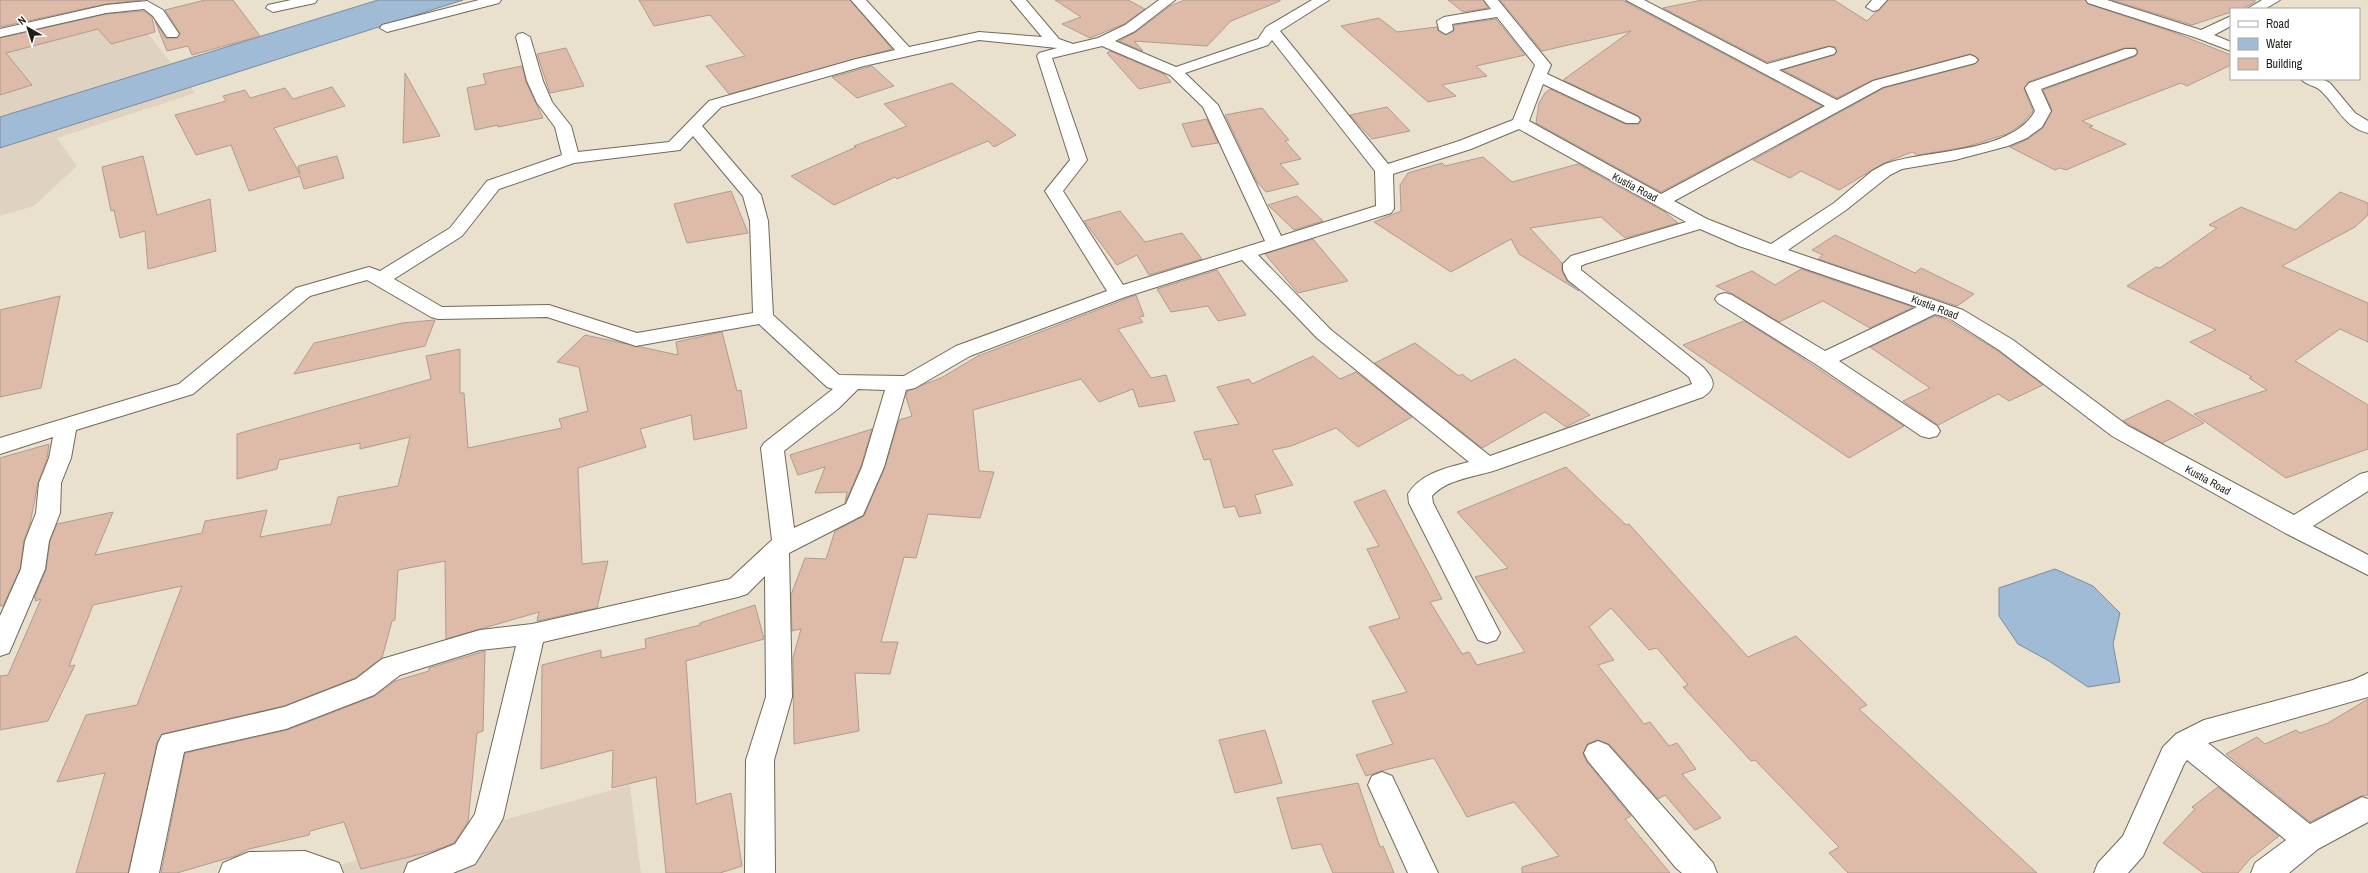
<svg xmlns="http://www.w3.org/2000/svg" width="2368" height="873" font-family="'Archivo Narrow',sans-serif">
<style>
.industrial{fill:#e0d2c0}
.water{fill:#a0bbd6;stroke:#7a8c9d}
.building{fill:#debba8;stroke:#ae9b91}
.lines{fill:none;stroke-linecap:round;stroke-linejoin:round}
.minor-casing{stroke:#706a59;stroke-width:2}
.minor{fill:#fff;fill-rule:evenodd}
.labels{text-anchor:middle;stroke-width:3.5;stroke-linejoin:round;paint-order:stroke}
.street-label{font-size:11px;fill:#201e17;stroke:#fff}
</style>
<rect width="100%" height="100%" fill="#e9e1ce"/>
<path class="industrial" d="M130 11 195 93 57 138 77 166 34 206 0 216V34L52 21Z
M630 785 641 873H310L489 824Z"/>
<path class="water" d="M378 0H463L0 148V117Z
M2055 569 2093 586 2120 613 2113 644 2120 682 2088 687 2049 661 2018 644 1999 616V588Z"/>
<path class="building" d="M0 0H142L106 4 0 27Z
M205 0H233L260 36 192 55 188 46 167 51 155 21 166 38H177L180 33 165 10Z
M639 0H850L892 49 729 94 706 66 745 56 710 15 654 26Z
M1055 0H1128L1145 9 1124 24 1090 38 1062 24 1081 17Z
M1185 0H1280V1L1231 21 1207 46 1134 41 1143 51 1119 41 1136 32 1170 6Z
M1448 0H1483L1488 8 1463 12Z
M1500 0H1622L1822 106 1661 192 1536 123 1539 103 1545 93 1550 89 1625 124H1639L1641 119 1639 116 1563 80 1631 31 1542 51Z
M1702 0H1834L1867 21 1888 0H2085L2088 4 2173 32 2231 55V65L2187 86 2181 83 2082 121 2093 126 2089 127 2126 144 2066 170 2060 168 2055 170 2010 147 2028 139 2043 128 2052 110 2043 90 2136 56 2138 53 2136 48H2124L2028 82 2024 89 2033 111 2022 124 2007 134 1966 147 1918 155 1912 152 1884 163 1839 190 1801 171 1790 178 1753 160 1884 88 1975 64 1979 59 1970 54 1873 80 1837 98 1783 70 1834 55 1837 52 1835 47 1829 46 1767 62 1663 8Z
M2112 0H2255V2L2242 9H2231V12L2192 25Z
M144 11 152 17 155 32 111 44 98 29 6 53 32 85 0 95V38L106 14Z
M1379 18 1397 32 1437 27 1438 31 1445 35 1454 31V25L1496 19 1525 55 1476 66 1487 76 1442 85 1456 96 1428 102 1341 26Z
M566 48 584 86 550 93 537 54Z
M1110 51 1164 74 1171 82 1139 89 1107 53Z
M522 66 526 82 543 118 498 127V125L475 130 467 88 486 84 483 74Z
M872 66 894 86 857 98 832 77Z
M405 73 440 136 403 143Z
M952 83 1016 135 994 147 988 141 897 179 895 177 834 205 791 176 856 147 854 146 907 126 884 104Z
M332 87 345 106 274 128 300 174 298 166 337 156 344 178 304 189 300 176 249 191 231 145 196 155 175 115 226 101 223 96 245 90 250 98 285 88 293 99Z
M1387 107 1410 131 1372 139 1350 115Z
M1262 108 1289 140 1285 141 1301 159 1280 164 1299 184 1266 192 1257 182 1225 115Z
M1207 119 1218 143 1192 147 1182 124Z
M143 156 157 215 210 199 216 251 148 269 145 231 120 238 114 210 111 211 102 167Z
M1483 157 1512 182 1578 164 1665 212 1678 223 1625 238 1601 217 1530 228 1562 263V271L1567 281 1579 291 1519 254 1511 239 1451 272 1374 222 1401 211 1400 185 1408 173 1442 163 1445 166Z
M731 191 748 233 687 243 674 204Z
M2340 192 2368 203V215L2355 227 2282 266 2368 303V342L2340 329 2295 361 2368 405V449L2286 478 2194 414 2267 390 2249 378 2252 377 2190 342 2216 330 2127 286 2156 267 2160 268 2217 228 2209 225 2241 207 2296 230Z
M1297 196 1323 221 1294 230 1268 205Z
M1120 211 1145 242 1182 233 1202 259 1149 275 1137 255 1117 265 1084 221Z
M1835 235 1915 273 1921 268 1974 294 1957 306 1818 259 1823 255 1812 250Z
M1313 239 1348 281 1298 293 1265 254Z
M1801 269 1913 307 1870 328 1823 301 1779 322 1733 294 1716 286 1752 271 1775 285Z
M1217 270 1246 315 1218 321 1208 306 1171 312 1157 289Z
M1136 295 1144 316 1139 317 1143 322 1118 329 1151 378 1166 375 1175 401 1139 407 1133 389 1099 402 1081 379 973 410 979 471 994 472 980 518 928 514 916 558 904 557 881 642H898L890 674 855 673 859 731 794 744 793 658 801 629 792 631 791 595 805 558 826 559 835 531 864 516 885 467 899 420 912 416 906 397 907 391 941 378 978 356Z
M60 296 41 388 0 397V310Z
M1935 316 1946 319 1998 351 2043 385 2009 401 1998 394 1938 425 1903 401 1930 388 1870 347Z
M435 320 425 346 294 374 314 343 402 323Z
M1744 321 1784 346 1904 426 1849 458 1683 345Z
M722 332 737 391 741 390 747 428 694 440 691 415 640 429 646 447 578 468 582 564 608 561 597 608 537 621 539 612 446 639 445 561 398 570 395 620 392 621 382 658 355 678 284 706 162 734 157 743 128 873H76L105 773 57 782 86 715 137 705 182 586 93 605 69 666 75 665 48 721 0 730V676L8 675 41 599 35 601 36 598H34L46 570 50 541 57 524 113 512 95 555 202 533 205 521 267 510 260 537 331 524 338 497 398 486 410 437 360 449V443L279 460 277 469 237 479V434L431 379 426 356 460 349V393H464L468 448 562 428 559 419 588 411 579 367 557 362 585 335 678 355 676 342Z
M1415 343 1459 376 1462 374 1471 381 1515 359 1590 415 1566 427 1545 412 1482 448 1375 363Z
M1313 356 1340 379 1356 372 1412 417 1358 447 1336 428 1291 446 1272 450 1293 485 1255 495 1261 513 1239 517 1235 506 1224 508 1210 459 1204 460 1194 432 1239 424 1217 387 1249 379 1252 384Z
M2168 400 2204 423 2162 443 2123 421Z
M872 429 861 466 845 503 847 492 815 493 825 467 798 475 790 455Z
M49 444 47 459 38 483 30 524 24 540 20 569 3 606H0V458Z
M1566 467 1626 525 1629 524 1748 657 1796 636 1867 705 1859 709 2037 873H1848L1829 853 1839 847 1755 760 1751 761 1683 687 1688 685 1657 648 1649 650 1611 608 1589 627 1614 660 1598 665 1644 724 1650 722 1669 746 1677 743 1696 769 1682 774 1721 818 1695 830 1665 795 1658 799 1609 744 1597 740 1587 744 1583 754 1587 762 1631 816 1625 819 1670 873H1522V867L1559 856 1514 802 1467 817 1434 758 1381 771 1366 776 1356 755 1393 744 1372 701 1407 692 1369 627 1400 618 1367 549 1379 546 1354 502 1385 490 1442 599 1430 602 1462 654 1469 652 1477 665 1525 652 1475 577 1508 568 1457 512Z
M755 605 764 639 686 661 696 804 731 793 742 866 720 873H666L656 777 612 788 613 750 541 769 542 665 601 650V658L646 648 645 639 700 625V623Z
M485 651 483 731 477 733 468 822 454 843 433 851 361 869 344 822 310 831 309 835 249 849 235 856 177 873H161L185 753 287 730 375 696 395 681 429 671V668Z
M2368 699V795L2361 796 2310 822 2226 754 2257 737 2265 744 2296 730 2300 733 2328 723Z
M1265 730 1282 783 1235 793 1219 740Z
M1358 783 1380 847 1383 846 1394 873H1333L1321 844 1292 849 1277 798Z
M2218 787 2279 836 2250 859 2238 873H2203L2163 843 2195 809 2192 807Z"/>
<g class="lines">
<g class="minor-casing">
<path id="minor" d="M291 0H317L315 3 273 12 266 8 268 5Z
M479 0H501L499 3 387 32 380 28 382 25Z
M851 0H866L909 47 979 32 1042 37 1011 0H1026L1059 39 1073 44 1098 38 1125 25 1159 0H1175L1135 31 1115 41 1176 67 1258 39 1266 27 1312 0H1329L1280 31 1388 164 1459 141 1513 120 1535 65 1497 17 1452 24 1453 30 1446 34 1439 30 1437 21 1444 17 1491 9 1484 0H1498L1551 65 1547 74 1638 117 1640 120 1638 123H1626L1543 84 1529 121 1661 194 1825 106 1626 0H1644L1767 64 1829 47 1834 48 1836 51 1834 54 1779 70 1837 100 1873 81 1970 55 1975 57 1978 60 1975 63 1883 87 1674 201 1707 219 1771 244 1834 203 1872 171 1885 164C1927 149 2011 154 2035 111L2025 88 2029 83 2125 49H2135L2137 52 2135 55 2041 89 2051 111 2042 127 2027 138 2008 146 1955 160 1902 169 1890 175 1846 210 1788 250 1963 310 2013 340 2128 426 2294 515 2360 474 2368 472V491L2313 526 2368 555V575L2285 533 2112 436 1999 350 1949 318 1935 314 1839 361 1937 426 1940 431 1937 436 1929 438 1921 436 1817 365 1718 303 1715 299 1718 295 1725 293 1732 295 1825 351 1917 307 1739 246 1700 229 1585 264 1581 266V270L1703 367C1714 379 1718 387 1703 397 1635 421 1567 445 1499 469 1477 477 1448 478 1432 496L1433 503 1500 633 1496 640 1487 643 1478 640 1409 503 1408 494C1421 473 1446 468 1469 462L1317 338 1242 260 1125 297 970 356 915 388 906 390 884 467 863 515 789 553 792 697 774 760 775 873H745L746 760 766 697 765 576 747 594 738 597 543 642 503 818 498 827 475 864 453 873H404L408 863 455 844 475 814 516 646 480 650 400 675 374 695 286 729 184 752 159 873H129L158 743 162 735 284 707 356 679 382 659 480 630 532 624 730 579 772 540 761 448 764 443 833 389 827 387 759 324 636 346 547 317 438 319 431 317 367 280 310 296 193 394 76 430 71 458 61 483 60 513 49 541 45 569 9 653 0 656V616L21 569 25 541 36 513 39 483 49 458 53 437 0 454V438L179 384 296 288 369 267 380 271 450 228 487 181 562 155 555 127 537 103 527 81 516 37 518 34 523 33 530 37 543 81 552 102 571 126 578 152 669 142 709 101 856 59 895 50ZM979 40 1057 48 1039 53 1037 56 1070 160 1045 191 1107 291 956 346 904 376 839 375 773 315 768 221 761 195 702 126 721 107 864 66ZM1272 40 1375 171 1376 206 1281 236 1218 105 1185 73 1268 45ZM1102 46 1170 75 1203 107 1265 241 1123 285 1063 191 1087 160 1052 58ZM1519 129 1686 222 1571 256 1563 264V270L1568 280 1689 377 1692 384 1490 456 1331 330 1258 255 1391 213 1394 209 1393 174 1471 149ZM693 136 743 196 750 221 753 313 637 333 549 305 442 307 394 279 462 236 499 189 574 163 680 150ZM858 389 885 390 862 467 846 504 794 528 784 451 839 408Z
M1872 0H1887L1878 10 1873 11 1866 7Z
M2086 0H2107L2201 30 2231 16V26L2214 35 2231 42V51L2197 38 2088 3Z
M2262 0H2280L2265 9H2247Z
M147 1 163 10 179 34 177 37H167L153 16 144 9 106 13 0 37V29L106 5Z
M2301 79H2322L2330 83 2355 113 2368 121V133C2343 127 2337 105 2320 90 2314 85 2306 85 2301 79Z
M2368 673V697L2208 743 2310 824 2362 797 2368 799V822L2318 849 2289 873H2251L2255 863 2286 840 2187 760 2184 764 2143 856 2128 873H2094L2098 863 2123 836 2163 747 2176 734 2204 720 2353 680Z
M1598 741 1608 745 1713 863 1717 873H1682L1676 868 1588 761 1584 753 1588 745Z
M1382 772 1392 776 1438 873H1408L1368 785 1372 776Z
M305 851 339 863 343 873H219L223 863 249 852Z"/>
</g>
<use href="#minor" class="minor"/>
</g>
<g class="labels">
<g class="street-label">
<text transform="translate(1635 187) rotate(28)" y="4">Kustia Road</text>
<text transform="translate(1935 307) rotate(21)" y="4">Kustia Road</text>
<text transform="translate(2208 480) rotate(29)" y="4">Kustia Road</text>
</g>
</g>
<rect x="2230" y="8" width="130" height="72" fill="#ffffff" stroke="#a6a5a2"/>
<rect x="2238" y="21" width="20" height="6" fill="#ffffff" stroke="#a6a5a2"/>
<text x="2266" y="28" font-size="12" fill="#201e17">Road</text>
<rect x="2238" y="38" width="20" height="12" fill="#a0bbd6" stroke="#a6a5a2"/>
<text x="2266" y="48" font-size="12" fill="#201e17">Water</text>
<rect x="2238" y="58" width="20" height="12" fill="#debba8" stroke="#a6a5a2"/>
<text x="2266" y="68" font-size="12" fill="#201e17">Building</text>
<g transform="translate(28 28) rotate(321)" stroke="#ffffff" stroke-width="3" paint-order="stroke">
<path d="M0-3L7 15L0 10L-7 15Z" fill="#201e17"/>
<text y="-6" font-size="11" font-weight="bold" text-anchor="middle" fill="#201e17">N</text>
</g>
</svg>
